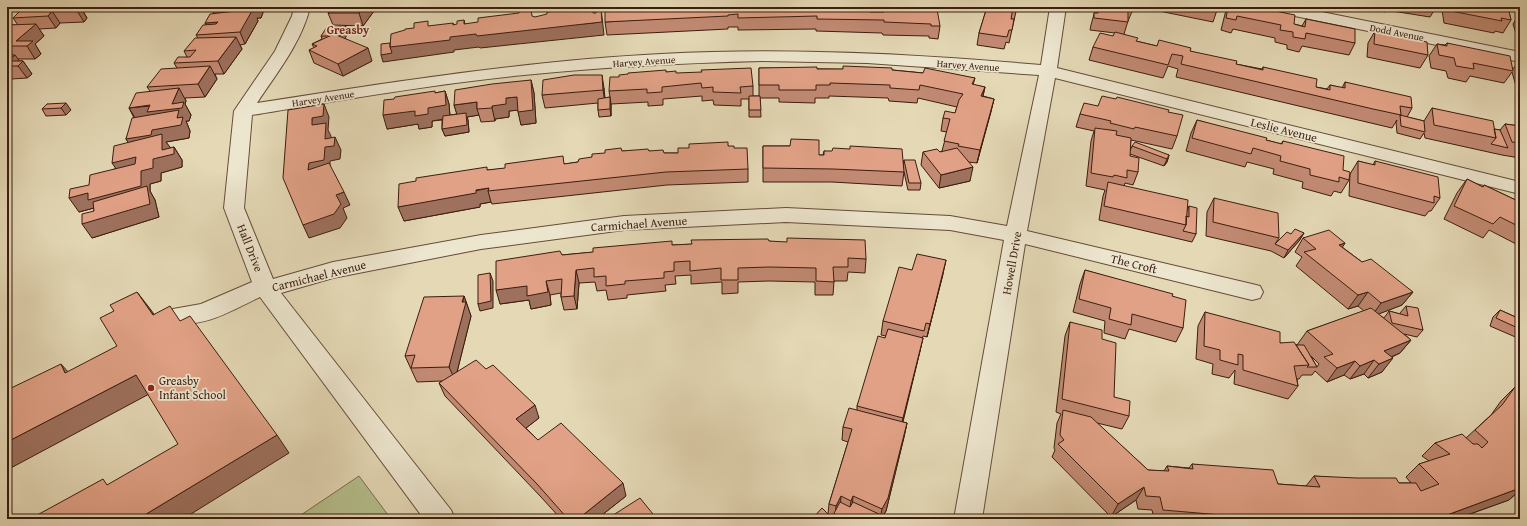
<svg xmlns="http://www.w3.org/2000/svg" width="1527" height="526" font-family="'Gentium Book Plus',serif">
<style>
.green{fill:#b5be8c;stroke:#786e4e}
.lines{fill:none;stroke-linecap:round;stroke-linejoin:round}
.minor-casing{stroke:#654c38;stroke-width:2}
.minor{fill:#ede6cf;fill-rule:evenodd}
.wall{fill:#c28a73;stroke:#3b1d0f;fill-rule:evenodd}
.shaded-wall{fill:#9e715e;stroke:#3b1d0f}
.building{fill:#e1a186;stroke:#3b1d0f}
.poi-dot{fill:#8f2418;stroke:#ede6cf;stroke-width:1.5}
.labels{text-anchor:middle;stroke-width:3.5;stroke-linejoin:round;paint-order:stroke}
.far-street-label{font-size:10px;fill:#3b1d0f;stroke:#ede6cf}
.far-quarter-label{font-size:12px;font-weight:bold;fill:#7a1f14;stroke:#ede6cf}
.street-label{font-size:12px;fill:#3b1d0f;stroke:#ede6cf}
.poi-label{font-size:12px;fill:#3b1d0f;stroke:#ede6cf;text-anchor:start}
</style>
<rect width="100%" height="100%" fill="#e4d8b5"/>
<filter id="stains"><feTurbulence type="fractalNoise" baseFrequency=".005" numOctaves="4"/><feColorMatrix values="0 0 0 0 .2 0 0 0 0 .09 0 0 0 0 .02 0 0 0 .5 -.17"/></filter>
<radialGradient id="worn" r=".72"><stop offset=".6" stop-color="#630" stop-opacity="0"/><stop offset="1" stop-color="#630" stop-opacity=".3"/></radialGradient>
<path class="green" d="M359 476 391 519H295Z"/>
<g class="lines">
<g class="minor-casing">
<path id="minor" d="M294 7H310C302 42 276 74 257 103 391 82 525 61 661 54 788 47 914 54 1041 65L1050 7H1066L1057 68 1520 182V194L1055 78 1027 231 1252 284 1260 286 1263 292 1260 298 1252 300 1025 244 982 519H954L1004 240 950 230 786 222 624 230 481 249 333 278 281 293 451 510 455 519H424L260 297C234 309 202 330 173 321L169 315 173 309 201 304 252 282 224 208 234 111 275 51 292 16ZM762 61 867 63 1039 75 1007 226 950 216 786 208 624 216 481 235 333 262 273 279 244 208 252 115C342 100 433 84 524 75 603 67 682 63 762 61Z
M1267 7H1297L1520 52V62L1275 12 1270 10Z"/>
</g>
<use href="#minor" class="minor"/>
</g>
<path class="wall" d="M24 7H95L91 11H83L87 18 84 22 60 23 56 28 39 29 44 36 35 44 41 54 35 59H17L19 61H23L32 74 27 78 11 79 7 82V25H18L13 18Z
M214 7H265L261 18H257L258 21 245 44 240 45 242 49 224 74H215L217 79 205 97 185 98 186 101 185 104 191 115 189 121H186L190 131 189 138 166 142 170 148 174 147 182 160V167L161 173V181L150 184V191L155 200 159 217 92 238 94 209V208L79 212 89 185 116 168 128 142 126 139 134 118 129 108 150 91 147 87 177 68 174 63 187 57 184 51 198 38 196 35 206 25 205 23 214 14Z
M377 7 363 26 333 25 328 13Z
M883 7 940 26 938 39 929 38V36L883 35 882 33 816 31V29L738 30V27H728V29L607 35 605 22 793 8 883 12Z
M987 7H1017L1009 43 1006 42 1004 49 977 45 979 33Z
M1096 7H1134L1128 21 1124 34 1136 41 1157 46 1190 51 1236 64 1262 69 1263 67 1316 87 1327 89 1330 85 1342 88 1345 82 1412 108 1407 117 1424 121 1432 108 1494 129 1500 130 1505 124 1520 126V158L1502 155 1425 138 1424 133 1420 139 1397 133 1396 122 1397 120 1392 128 1176 77 1178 69 1168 66 1163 78 1089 60 1093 47 1113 36 1115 33 1090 30 1091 25Z
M1160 7H1218L1213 22 1159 11Z
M1227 7H1256L1294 24 1302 26 1306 19 1355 43 1349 55 1302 46 1299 52 1287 49V45L1275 42V38L1233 29 1231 33 1221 30 1225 14Z
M1362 7H1444L1442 10 1435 9 1430 17 1386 10 1385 12Z
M1444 7H1508L1511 20 1503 33 1495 31 1494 33 1444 23 1442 10Z
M1520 13V38L1517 37 1513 24Z
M1375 31 1428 55 1420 68 1367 57 1368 43Z
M348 33 345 38 372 61 343 76 314 63 309 50 314 48 312 44 322 39 321 36Z
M1447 43 1513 69 1520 59V87L1516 86 1512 72 1504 83 1470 76 1466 82 1448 78 1446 71 1431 68 1429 56 1437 44 1445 45Z
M759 68 892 70 975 78 973 85 985 87 983 96 994 99 977 163 968 162 970 181 939 188 921 165 923 152H940L942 151 947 132 941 131 943 118 955 113 957 107 918 98 917 103 889 101 888 98 829 96V98H815V103L779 102V98H760L761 117H749V99H741V106L714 105 713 100 702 101V96L663 99V105L648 106V102L611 104V116L599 117 598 110V103L545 108 542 95 604 88 605 98 610 97 609 91 666 72 753 86V96H759Z
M531 80 534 93 536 123 521 125 518 110 509 111V117L495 119V121L481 122 479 115 467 117 468 120 469 132 445 136 442 129V120L432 121V127L419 129 418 124 387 129 435 93 445 91 449 104 450 115 457 114 454 105Z
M47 104 71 110 66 115 46 116 42 109Z
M1098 106 1168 112 1177 136 1172 149 1131 140 1130 151 1132 146 1169 155 1167 162 1164 166 1130 154V156L1138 172 1133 185 1125 183 1124 186 1187 211 1189 206 1196 234 1192 242 1099 220 1103 196 1105 190 1086 186 1091 141 1094 131 1076 127 1080 114Z
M1197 120 1266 140 1281 144 1283 141 1343 170 1349 180 1341 193 1334 191 1331 196 1302 188 1303 182 1273 174 1274 169 1247 162 1245 167 1186 151 1191 133Z
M728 146 734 148 748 169V182L667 185 492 204 491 202 480 204V207L404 221 416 181 488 170 565 164 578 162 592 157 622 151H649L664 153H678Z
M763 146H790L819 155H823L824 151 903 164 904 160 921 183 920 190H908L904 172 902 186 832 182H763Z
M1358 161 1373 165 1375 161 1440 198 1431 211H1429L1425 216 1349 196 1350 174Z
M1467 179 1483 187 1484 185 1520 202V246L1489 230 1483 238 1444 219 1457 193Z
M1214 198 1279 238 1275 244 1291 234 1304 233 1299 241 1284 258 1271 251 1206 236 1207 212Z
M1303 238 1345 243 1342 247 1362 262 1413 292 1402 305 1378 314 1384 318 1389 311 1400 314V313L1406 306 1423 330 1417 337 1404 334 1411 340 1400 353 1392 357 1382 372 1368 378 1364 374 1350 379 1344 375 1327 382 1315 371 1312 375H1302L1299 379H1297L1298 386 1288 399 1234 384 1235 370 1229 378 1212 374 1213 364 1196 359 1198 326 1205 312 1280 343 1298 345H1297L1307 331 1364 311 1358 306 1348 309 1296 266 1302 257 1295 252ZM1311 356 1319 364 1317 367Z
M769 241 866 259 865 273 848 272 847 281H834L833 295H815V282L769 281 738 282V293L722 294V282L691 284V275L675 276 676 284 665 285 666 291 627 295V298L608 300 606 290 597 291 595 282 579 283 577 309 564 310 561 297V293L550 295 551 305 531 309 529 300 500 304 562 255 672 245Z
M912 270 943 274 927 337 923 336 920 351 903 422 907 423 904 437 886 511 881 519H812L828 514 829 504 848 442 842 440 843 427 857 410V406L885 338 886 336 881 335 883 321Z
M1085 270 1172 296 1183 328 1176 342 1129 329 1125 339 1104 333 1105 321 1073 312 1080 284Z
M464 296 471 316 457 372 486 369 539 418 526 428 538 440 626 496 597 519H561L541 497 445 396 439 383 442 381 417 382 405 356Z
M1500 310 1520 319V339L1490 326 1493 317Z
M1070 322 1102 339 1114 397 1129 416 1122 429 1097 423 1148 470 1164 471 1167 466 1189 468 1192 464 1278 484 1306 486 1314 476 1399 483H1411L1406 477 1419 464 1429 461 1422 456 1435 443 1466 438 1491 415 1501 401 1515 387 1520 390V490L1509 500 1456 519H1154L1152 510 1138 509 1136 500 1111 517 1052 457 1055 450 1054 448 1057 423 1061 414 1056 412 1065 336Z"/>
<path class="shaded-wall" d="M73 7H80L87 18 84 22 76 9Z
M89 7H95L91 11Z
M241 7H265L261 18H257L258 21 245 44 240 32 218 22 212 10Z
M364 7H377L363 26 359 13Z
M601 8 604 35 480 48 479 47 454 50V52L383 62 381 55 390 47 453 25V23L456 35 464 24V20L467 33 594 23Z
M52 11 60 23 56 28 48 16Z
M218 22 210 34 205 23Z
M36 24 44 36 35 44 41 54 35 59 27 46 16 41Z
M346 26 348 33 343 42 340 36Z
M236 37 242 49 224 74 218 61Z
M368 48 372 61 343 76 338 64Z
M15 55 21 63 23 61 32 74 27 78 18 66 8 61Z
M210 66 217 79 205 97 198 84Z
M7 73 11 79 7 82Z
M602 75 604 88 605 103 603 90Z
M531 80 534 93 536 123 521 125 518 112Z
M985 87 982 100 981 96Z
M179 88 186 101 185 104 191 115 189 121H186L190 131 189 138 166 142 170 147V155L174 147 182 160V167L161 173V181L150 184V191L155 200 159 217 92 238 82 224 97 213 94 208 79 212 69 198 121 176 112 163 134 152 126 139 137 121 129 108 172 104Z
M445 91 449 104 450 118 432 121V127L419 129 418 124 387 129 383 115 428 108Z
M517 97 520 110 509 111V117L495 119V121L492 108V106L506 98Z
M610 97 611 104V116L610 109Z
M994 99 991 112 977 163 980 150Z
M477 102V109L479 115 467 117 468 120 469 132 445 136 442 129 458 118 454 105Z
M66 103 71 110 66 115 61 108Z
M324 104 329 117 328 130 331 136V146L335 137 341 150 340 159 330 161V173L308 170 312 118Z
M1169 155 1167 162 1164 166 1167 159Z
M973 167 970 181 939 188 941 175Z
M489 188 488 191 491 202 480 204V207L404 221 398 207Z
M344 192 350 205 343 208 347 218 340 228 309 238 303 225 336 195Z
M1304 233 1299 241 1284 258 1288 250Z
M1345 243 1337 256 1339 245Z
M946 260 943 274 927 337 930 324Z
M576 270 579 283 577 309 574 296Z
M490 273 493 281V308L480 311 478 304Z
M546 281 550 295 551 305 531 309 529 300 500 304 496 290Z
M137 292 151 310 167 333 153 315Z
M1368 292 1358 306 1348 309 1358 295Z
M1413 292 1402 305 1371 317 1381 303Z
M464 296 471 316 455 380 449 367Z
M923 338 920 351 900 431 903 418Z
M1411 340 1400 353 1377 363 1384 351Z
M1393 358 1382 372 1368 378 1379 364Z
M1374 360 1364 374 1350 379 1360 366Z
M1355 361 1344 375 1327 382 1337 368Z
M61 364 77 382 65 373Z
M136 375 151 393 7 470V442Z
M535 405 539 418 521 432 516 419Z
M907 423 904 437 886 511 881 519H880L882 509Z
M277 435 289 453 183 519H138Z
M623 483 626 496 597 519H578Z
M1144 487 1136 500 1111 517 1118 504Z
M1520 488V490L1509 500 1456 519H1437L1439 518Z
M841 496 840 509 835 518 836 506Z
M853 496 852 509 849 514 851 501Z"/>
<path class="building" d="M24 7H78L76 9 52 11 48 16 13 18Z
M214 7H241L212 10Z
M333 7H364L359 13H328Z
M615 7H793V8H804V7H870V12H884V7H905L937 9 940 26H931V24L884 22V20L817 19V16L738 18V14L728 15V16L605 22V9L615 8Z
M987 7H1017V8H1013L1011 19H1014L1012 30H1009L1007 37 979 33Z
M1100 7H1133L1132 9 1128 8V22L1094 18V13H1098Z
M1205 7H1218V10Z
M1228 7H1256L1295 15 1294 24 1305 27 1306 19 1355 29V43L1306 33 1305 39 1293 37V32L1280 30 1281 25 1237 16 1236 20 1226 18Z
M1450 7H1508L1511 20 1501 18 1502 21 1451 11Z
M592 8 593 13H596L595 8H601L602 22 477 36 476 34 450 37V40L390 47 391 34 405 30V29L414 28V23L428 21V26L453 23V25L457 24V21L464 20V24L478 22V18L519 13V10L531 9 532 16 535 17 547 14V12Z
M253 9 240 32 196 35 203 25 216 24 218 22 205 23 210 14Z
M36 24 16 41H33L27 46H7V25Z
M346 26 340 36 334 34 329 36H321L327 27Z
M1375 31 1427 42 1428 55 1374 44Z
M1115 32 1138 38 1136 41 1157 46 1159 40 1191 48 1190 51 1237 61 1236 64 1263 70V67L1317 79 1316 87 1330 90V85L1345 88V82L1411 97 1412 108 1400 106 1401 115 1373 109 1181 64 1183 56 1172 54 1168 65 1093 47 1100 33 1113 36Z
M334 34 368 48 338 64 309 50 317 46 312 44Z
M236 37 218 61 174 63 178 57H190L196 50 184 51 195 38Z
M390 43V47L392 53 381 55V44Z
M1447 43 1510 56 1513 71 1473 63 1474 69 1456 66 1454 58 1439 55 1437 44 1447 46Z
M7 55H15L8 61H23L18 66H7Z
M210 66 198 84 147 87 161 69Z
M843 66 892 68V70L923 73 925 68 975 78 972 84 985 87 981 96 994 99 980 150 958 146 959 144 944 141 950 119 943 118 945 111 955 113 959 100 963 94 920 85 919 90 890 88V85L830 83V85H816V90H779V85H759V68L817 67V69H843Z
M751 68 753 86 740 87 741 93 713 92V87L702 88 701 83 662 87V92L647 93V89L609 91 610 77H619V75L628 74V73L666 70V72L676 71V73L702 72 701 70Z
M574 75H602L603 90 542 95 543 80Z
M531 80 533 110 518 112 517 97 506 98V104L492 106V108L477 109V102L454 105 455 90 492 84Z
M179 88 172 104 184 102 182 108 147 112 150 105 129 108 136 93Z
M435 91V93L445 91 446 105 428 108V114L415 116V111L383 115 384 100 394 99 395 97Z
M749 96H760L761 110H749Z
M1102 96 1116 99 1117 97 1169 110 1168 112 1183 115 1177 136 1135 127 1134 129 1110 123 1111 121 1080 114 1084 103 1098 106Z
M610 97V109L598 110V99Z
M66 103 61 108 42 109 47 104Z
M324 104 323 116 312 118V125L326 123 325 139 335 137 334 146 325 147 324 160 309 163 308 170 329 163 344 192 336 195 341 204 334 214 303 225 283 178 288 110Z
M1432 108 1493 121 1496 138 1434 125Z
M179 110 177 118 183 117 181 125 152 130 151 135 126 139 132 118Z
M466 113 467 125 442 129 443 116Z
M1400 115 1424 121 1425 132 1401 126Z
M1197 120 1267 138 1266 140 1282 144 1283 141 1344 156 1343 170 1350 172 1349 180 1339 177V182L1310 175V169L1280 161 1281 156 1253 148 1251 154 1192 138Z
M1505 124 1520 126V143L1512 142Z
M1095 128 1117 131 1116 135 1131 138 1130 156 1139 158 1138 172 1127 170V178L1114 175 1113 177 1091 173Z
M1494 129 1500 130 1508 148 1491 144 1496 138Z
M162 134V150L174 147V154L153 159V168L141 171V186L88 200V193L69 198 70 189 89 185 90 175 135 164 136 157 112 163 114 146Z
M791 139 819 140V155H824V151H832L833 148 850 149V146L902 149 904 172 833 169 763 168V146H790Z
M728 142V146H734V148H747L748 169 666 172 488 191 489 188 476 190V193L398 207 399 184 416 181V178L487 167V170L505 168V164L563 156 564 164 578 162 579 159 592 157V154L605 153V150L621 148 622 151 648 149 649 151 663 150 664 153H678V148H689V144Z
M1135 142 1169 155 1167 159 1132 146Z
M957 148 973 167 941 175 923 152 937 149 940 152Z
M904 160H915L921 183H909Z
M1358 161 1375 165V161L1438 177 1440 198 1434 196V203L1358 183Z
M1467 179 1483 187 1484 185 1520 202V227L1500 217 1493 224 1454 206Z
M1108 182 1188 200 1186 225 1104 206Z
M147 186 150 204 82 224V214L94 211 93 202Z
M1214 198 1278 213 1279 238 1213 222Z
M1189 206 1197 208 1196 234 1183 231 1186 225V216L1189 217Z
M1295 229 1304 233 1288 250 1275 244 1287 232 1291 234Z
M1329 230 1345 243 1339 245 1362 262 1371 259 1413 292 1381 303 1368 292 1358 295 1304 252 1316 249 1303 238Z
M787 238 865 240 866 259 848 258V267H833L834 282 816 281V268L769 267 738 268V280H721V268L690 271V261L674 262V271L664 272V278L625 281V284L606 286V276L594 277V268L576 270 574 296 561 297 562 279 546 281 548 292 527 296V286L496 290V261L560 251 562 255 593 252V248L672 241V245L692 244 691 240 768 239 769 241 787 242Z
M917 254 946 260 930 324 926 323 924 331 883 321 899 267 912 270Z
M1085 270 1173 294 1172 296 1186 300 1183 328 1132 314 1131 325 1109 319 1111 308 1079 299Z
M490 273 491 301 478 304V275Z
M137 292 153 315 170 306 180 321 190 316 277 435 138 519H30L103 479 107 485 178 444 136 375 7 442V390L61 364 65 373 117 346 100 318 114 311 110 305Z
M464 296 462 302H466L449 367 411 368 415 355 405 356 424 297Z
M1406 306 1418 308 1423 330 1392 323 1389 311 1408 316Z
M1371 308 1411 340 1384 351 1393 358 1379 364 1374 360 1360 366 1355 361 1337 368 1324 357 1333 354 1307 331Z
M1500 310 1520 319V329L1496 318Z
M1205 312 1280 332V343L1294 342 1309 365 1294 366 1298 386 1243 370V355L1238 354V365L1220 360V350L1204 346Z
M1070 322 1102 330V339L1116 343 1114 397 1130 401 1129 416 1062 399Z
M888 329 923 338 903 418 857 406 878 336 885 338Z
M1296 345H1304L1317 367H1307L1309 365Z
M476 360 486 369 493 365 535 405 516 419 538 440 561 423 623 483 578 519H568L537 484 439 383Z
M1515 387 1520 390V481H1519L1520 482V488L1439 518 1440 519H1268L1163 510 1160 497 1146 496 1144 487 1118 504 1058 444 1064 440 1060 435 1063 410 1091 417 1148 470 1169 471 1167 466 1193 469 1192 464 1273 470 1278 484 1320 487 1314 476 1357 478H1396L1399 483H1416L1421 491 1439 484 1419 464 1450 454 1435 443 1462 434 1473 444H1478L1482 448 1488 442 1475 430 1502 405Z
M849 408 907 423 888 498 882 509 853 496 851 501 841 496 836 506 829 504 852 429 843 427Z
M640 498 657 519H607Z
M840 502 850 507 853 502 881 515 879 519H836L832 517Z
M822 508 830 516 836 519H812Z"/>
<circle class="poi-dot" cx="151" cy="388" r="4"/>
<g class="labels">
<g class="far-street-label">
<text transform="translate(1397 32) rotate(11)" y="4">Dodd Avenue</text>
<text transform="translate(644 61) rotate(-4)" y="4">Harvey Avenue</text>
<text transform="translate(968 65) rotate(4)" y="4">Harvey Avenue</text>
<text transform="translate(323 98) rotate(-9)" y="4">Harvey Avenue</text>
</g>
<g class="far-quarter-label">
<text x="348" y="34">Greasby</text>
</g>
<g class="street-label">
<text transform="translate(1284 130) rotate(14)" y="4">Leslie Avenue</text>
<text transform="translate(639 224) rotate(-4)" y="4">Carmichael Avenue</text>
<text transform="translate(250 248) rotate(68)" y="4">Hall Drive</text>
<text transform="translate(1012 263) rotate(-80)" y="4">Howell Drive</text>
<text transform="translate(1134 264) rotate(14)" y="4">The Croft</text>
<text transform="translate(319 276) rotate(-14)" y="4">Carmichael Avenue</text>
</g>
<g class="poi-label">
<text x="159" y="385">Greasby<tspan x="159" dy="14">Infant School</tspan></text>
</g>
</g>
<rect width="1527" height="526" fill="none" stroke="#e4d8b5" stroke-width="24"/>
<rect x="8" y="8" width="1511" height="510" fill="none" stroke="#3b1d0f" stroke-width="2"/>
<rect x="12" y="12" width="1503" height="502" fill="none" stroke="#3b1d0f"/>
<rect width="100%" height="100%" filter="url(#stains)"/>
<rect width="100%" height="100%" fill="url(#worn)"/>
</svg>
